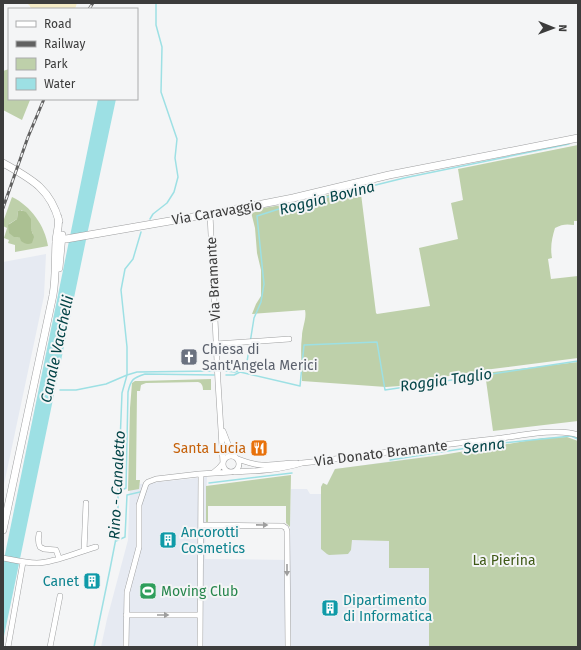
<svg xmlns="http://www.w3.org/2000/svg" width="581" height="650" font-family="'Fira Sans',sans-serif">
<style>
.built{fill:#e6eaf2}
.green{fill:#bed0aa;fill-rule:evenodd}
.forest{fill:#abc092}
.sand{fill:#f5ebc6}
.water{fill:#9de0e4}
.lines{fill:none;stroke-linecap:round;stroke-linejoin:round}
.stream{stroke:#9de0e4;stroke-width:1.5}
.street-casing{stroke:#9e9fa0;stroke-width:6}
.secondary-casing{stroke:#9e9fa0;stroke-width:8}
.street{stroke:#fff;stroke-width:5}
.secondary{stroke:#fff;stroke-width:7}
.rail-casing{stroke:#616161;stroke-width:3}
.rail{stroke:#f4f5f6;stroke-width:1.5;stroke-dasharray:4.5;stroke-linecap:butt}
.oneway{fill:#9e9e9e}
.labels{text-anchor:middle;stroke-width:4;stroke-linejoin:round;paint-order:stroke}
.street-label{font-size:14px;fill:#3c3c3c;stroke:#f4f5f6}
.worship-label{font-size:14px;fill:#5b616d;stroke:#f4f5f6;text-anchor:start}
.food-label{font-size:14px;fill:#c56008;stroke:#f4f5f6;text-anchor:end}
.culture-label{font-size:14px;fill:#0d838f;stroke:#f4f5f6;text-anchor:start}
.park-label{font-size:14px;fill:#3f5916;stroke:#f4f5f6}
.leisure-label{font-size:14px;fill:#27864d;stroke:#f4f5f6;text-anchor:start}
.water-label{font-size:15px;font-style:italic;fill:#034447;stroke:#f4f5f6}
</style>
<rect width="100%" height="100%" fill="#f4f5f6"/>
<path class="built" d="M46 254 44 296 3 489V262Z
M430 456 429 647H101L107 619 128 540 130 485 207 477 205 559 289 560 291 489H307L310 494H321V487L323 483 327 485 335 469Z"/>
<path class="green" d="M9 69V99H30V100L22 120 3 110V71Z
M578 145V221H574V225C567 224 562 224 555 228 552 238 550 247 552 258L548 259 551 279 578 276V358L492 369 437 378 413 385 386 387 302 381C302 366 300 351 302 336 302 328 307 318 305 310L252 314 256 304 261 296V270L257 253 255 228 251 212C256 212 259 212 263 208L301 202 360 186 376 313 377 314 430 306 419 248 458 239 451 203 463 200 458 169Z
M12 197C31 206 45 226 48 246L15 252V245L8 243 9 240 4 238 7 228 3 226V222ZM20 210H22L33 234 20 238 9 224 17 219 18 211Z
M578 362V421L493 431 485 373Z
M211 379V390H203C203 386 202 383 198 382L146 383 141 385 140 391H137L136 480H140L139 489 128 491 130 408 132 383 135 381H140Z
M567 437 578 441V647H429V568H389V541L352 540 351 550 348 554 329 555 327 554 321 549V487L323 483 327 485 335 469 442 455 543 438Z
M291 475 290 527 286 523V506H208V522H206V486Z"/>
<path class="forest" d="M20 210 26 212 31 219V229L34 237 32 243C28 245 25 244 21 241L20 238 18 237H14L9 233 8 225 17 219 18 211Z"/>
<path class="sand" d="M28 3H77L75 9H33L30 7V6L28 4Z"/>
<path class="water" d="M98 99H116L87 235 3 641V564Z"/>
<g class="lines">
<path class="stream" d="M150 219 153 214 167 203 174 192 178 177 175 158 177 139 161 92 162 47 156 25V3
M226 371 235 372 246 368 254 318 261 302 264 284 257 216 279 209 404 178 569 144
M226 375H234L240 372 300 386 304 345 377 342 385 390 578 361
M60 390H76L106 384 127 375 137 372 214 371
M390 460 493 444 571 436 578 439
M209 483 292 473
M118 492 126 488 128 392C131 379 133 378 145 374L214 375
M116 541 125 537 127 495 140 492
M94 647 110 569 118 528V492L122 393 127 375V347L121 290 125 269 133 259 141 232"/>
<g class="street-casing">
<path id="street" d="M210 214 218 382 223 463 219 468 213 473
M216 344 289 339
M223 431 230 449 235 456
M223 464a8 8 0 1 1 16 0a8 8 0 1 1-16 0Z
M238 459C246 462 254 465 262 465 274 466 286 462 297 463
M234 472C257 471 280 470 302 463 369 455 436 445 502 438 523 435 559 428 578 435
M201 525 283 526 286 528 287 531 288 647
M39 534C38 539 38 543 40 547L44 549 56 550 59 558
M84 551 86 503
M3 558C14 560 25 563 37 563 57 562 77 552 96 547
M126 615H200
M8 647 23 562
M50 647 60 596
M126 647 127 592 139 547V505L146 484 148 482 156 479 199 474 231 472
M200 647 201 474"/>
</g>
<g class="secondary-casing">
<path id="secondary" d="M3 163C31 179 50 188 59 221
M57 235C58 240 62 239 66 239L210 214 293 198 389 175 578 138
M59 268 62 235
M3 530 53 295C56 278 55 260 56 242 56 233 60 226 58 217"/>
</g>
<use href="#street" class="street"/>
<use href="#secondary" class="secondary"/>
<g class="rail-casing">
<path id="rail" d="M89 9 93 3
M3 208 28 137 44 99"/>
</g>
<use href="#rail" class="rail"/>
</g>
<defs><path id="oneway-solid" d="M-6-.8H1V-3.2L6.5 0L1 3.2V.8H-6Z"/></defs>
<g class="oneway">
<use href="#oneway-solid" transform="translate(262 525) rotate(1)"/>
<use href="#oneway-solid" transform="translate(287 570) rotate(90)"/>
<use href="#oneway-solid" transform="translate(163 615)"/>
</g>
<defs>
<g id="church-square" transform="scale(0.9)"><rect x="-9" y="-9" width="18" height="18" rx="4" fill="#6b7280" stroke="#f4f5f6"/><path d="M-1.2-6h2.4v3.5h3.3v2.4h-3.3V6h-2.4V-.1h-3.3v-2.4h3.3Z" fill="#fff"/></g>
<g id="restaurant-square" transform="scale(0.9)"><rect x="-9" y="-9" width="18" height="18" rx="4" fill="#e8710a" stroke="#f4f5f6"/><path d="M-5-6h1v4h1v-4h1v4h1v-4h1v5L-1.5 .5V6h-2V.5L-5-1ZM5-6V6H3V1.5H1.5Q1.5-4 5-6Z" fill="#fff"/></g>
<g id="building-square" transform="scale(0.9)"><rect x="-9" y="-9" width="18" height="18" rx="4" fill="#0f9aa8" stroke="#f4f5f6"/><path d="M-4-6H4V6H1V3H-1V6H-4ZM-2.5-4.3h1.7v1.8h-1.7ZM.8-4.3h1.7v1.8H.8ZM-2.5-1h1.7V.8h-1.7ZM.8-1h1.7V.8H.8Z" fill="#fff"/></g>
<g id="stadium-square" transform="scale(0.9)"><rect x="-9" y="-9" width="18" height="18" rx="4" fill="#2e9e5b" stroke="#f4f5f6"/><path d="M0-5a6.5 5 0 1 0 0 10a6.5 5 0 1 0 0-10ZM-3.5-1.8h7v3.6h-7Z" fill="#fff"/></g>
</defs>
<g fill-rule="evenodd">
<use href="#church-square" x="189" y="357"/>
<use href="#restaurant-square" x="259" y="448"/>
<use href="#building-square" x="168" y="540"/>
<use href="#building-square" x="92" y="581"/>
<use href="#stadium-square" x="148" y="591"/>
<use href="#building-square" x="330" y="608"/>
</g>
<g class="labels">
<g class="street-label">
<text transform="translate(217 212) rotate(-10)" y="5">Via Caravaggio</text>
<text transform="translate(213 279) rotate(-93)" y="5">Via Bramante</text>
<text transform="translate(381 453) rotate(-7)" y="5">Via Donato Bramante</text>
</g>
<g class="worship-label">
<text x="202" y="354">Chiesa di<tspan x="202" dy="16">Sant'Angela Merici</tspan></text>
</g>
<g class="food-label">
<text x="246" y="453">Santa Lucia</text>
</g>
<g class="culture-label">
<text x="181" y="537">Ancorotti<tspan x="181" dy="16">Cosmetics</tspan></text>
<text x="79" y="586" text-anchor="end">Canet</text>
<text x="343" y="605">Dipartimento<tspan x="343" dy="16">di Informatica</tspan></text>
</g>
<g class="park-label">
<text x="504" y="565">La Pierina</text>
</g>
<g class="leisure-label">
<text x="161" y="596">Moving Club</text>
</g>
<g class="water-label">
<text transform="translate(327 198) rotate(-14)" y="5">Roggia Bovina</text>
<text transform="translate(57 349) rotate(-78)" y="5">Canale Vacchelli</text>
<text transform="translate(446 380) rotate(-8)" y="5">Roggia Taglio</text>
<text transform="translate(484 446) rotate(-8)" y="5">Senna</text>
<text transform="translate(117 485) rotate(-87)" y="5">Rino - Canaletto</text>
</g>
</g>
<rect width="581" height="650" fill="none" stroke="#3c3c3c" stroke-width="8"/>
<rect x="8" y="8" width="130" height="92" fill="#f4f5f6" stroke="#aaabac"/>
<rect x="16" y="21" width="20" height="6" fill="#ffffff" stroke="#aaabac"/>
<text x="44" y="28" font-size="12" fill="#3c3c3c">Road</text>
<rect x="16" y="41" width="20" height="6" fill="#616161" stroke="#aaabac"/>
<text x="44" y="48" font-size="12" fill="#3c3c3c">Railway</text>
<rect x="16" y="58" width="20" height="12" fill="#bed0aa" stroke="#aaabac"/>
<text x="44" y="68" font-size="12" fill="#3c3c3c">Park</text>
<rect x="16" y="78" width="20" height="12" fill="#9de0e4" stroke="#aaabac"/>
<text x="44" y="88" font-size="12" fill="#3c3c3c">Water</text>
<g transform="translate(553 28) rotate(91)" stroke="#f4f5f6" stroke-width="3" paint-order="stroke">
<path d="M0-3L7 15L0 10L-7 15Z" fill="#3c3c3c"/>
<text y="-6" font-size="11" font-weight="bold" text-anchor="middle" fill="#3c3c3c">N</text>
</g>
</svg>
